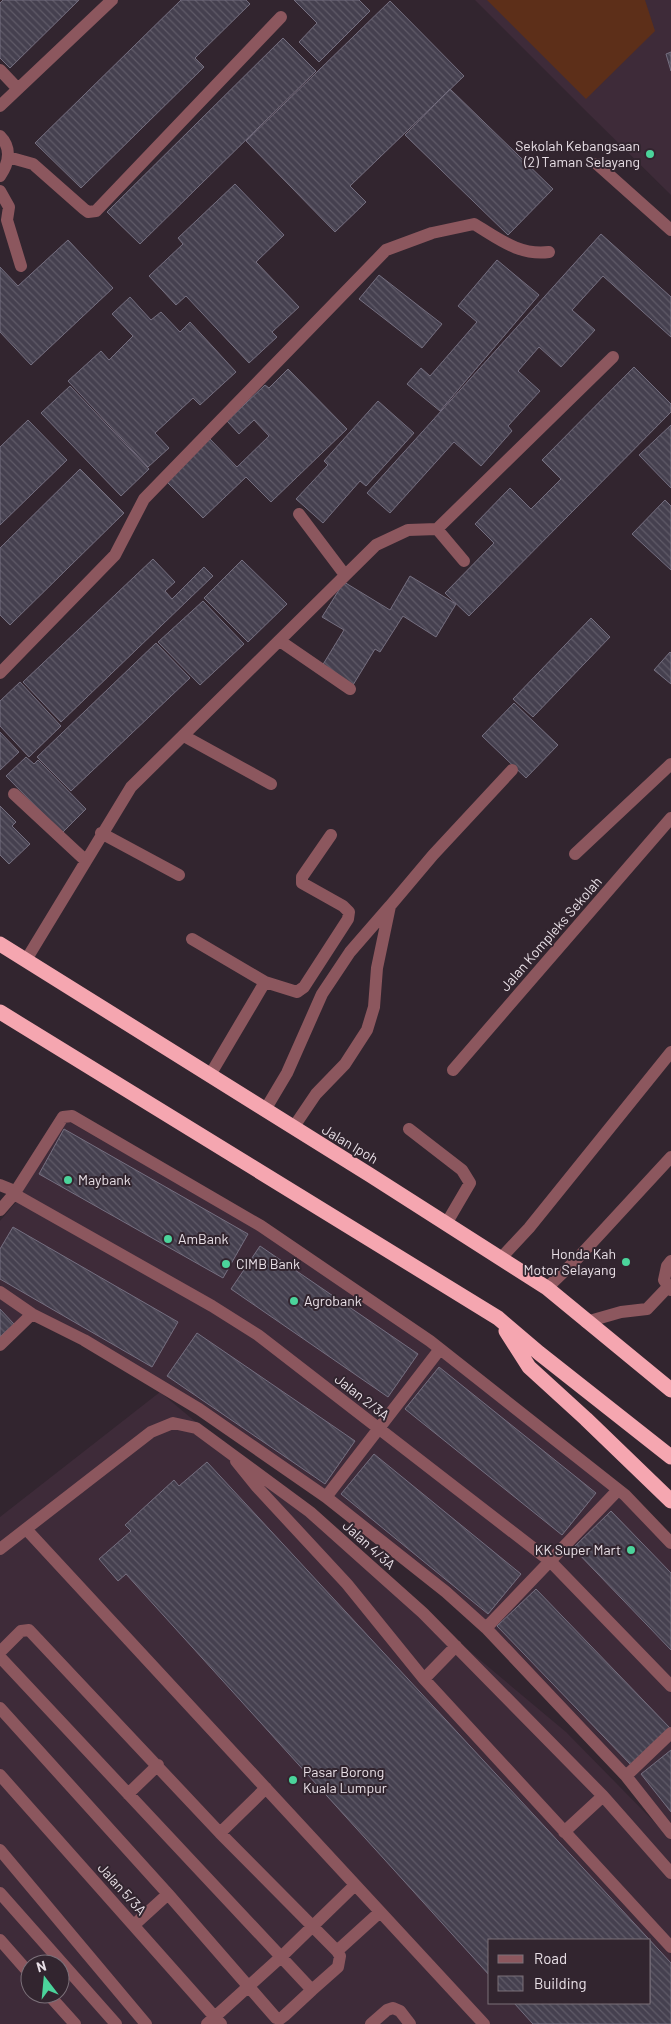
<svg xmlns="http://www.w3.org/2000/svg" width="671" height="2024" font-family="Barlow,sans-serif">
<style>
.built{fill:#3e2b39;fill-rule:evenodd}
.pitch{fill:#5d2f19}
.building{fill:url(#building-back-hatch);stroke:#756f80}
.lines{fill:none;stroke-linecap:round;stroke-linejoin:round}
.minor{stroke:#8c575e;stroke-width:12}
.highway{stroke:#f5a6b0;stroke-width:15}
.poi-dot{fill:#4bd49b;stroke:#32252f;stroke-width:2}
.labels{text-anchor:middle;stroke-width:4;stroke-linejoin:round;paint-order:stroke}
.poi-label{font-size:14px;fill:#e9e0e7;stroke:#32252f;text-anchor:start}
.street-label{font-size:14px;fill:#e9e0e7;stroke:#32252f}
</style>
<defs>
<pattern id="building-back-hatch" width="6" height="6" patternUnits="userSpaceOnUse" patternTransform="scale(1.25)"><rect width="6" height="6" fill="#45404f"/><path d="M-1 5l2 2M0 0l6 6M5-1l2 2" fill="none" stroke="#605b68"/></pattern>
</defs>
<rect width="100%" height="100%" fill="#32252f"/>
<path class="built" d="M475 0H671V195L588 113Z
M66 1120 260 1230 443 1354 618 1495 671 1550V1826L485 1621 325 1491 32 1309 0 1340V1221L16 1202Z
M160 1392 566 1732 671 1839V2024H0V1517ZM490 1940H650V2003H490ZM30 1964H60V1994H30Z"/>
<path class="pitch" d="M487 0H645L655 31 586 99Z"/>
<path class="building" d="M3 0H79L10 68 0 58V3Z
M181 0H246L250 4 195 58 204 67 81 188 35 143Z
M294 0H359L370 11 319 62 299 42 317 23Z
M390 1 464 76 350 186 366 202 335 232 246 141Z
M283 38 316 71 140 244 107 212Z
M671 52V71L666 54Z
M450 89 553 189 508 235 405 135Z
M235 184 284 235 256 262 299 307 272 332 277 337 249 363 186 296 176 305 149 276 183 244 178 238Z
M601 234 671 297V337L603 276 572 310 595 330 561 367 539 347 518 371 540 391 508 426 512 431 481 466 454 442 390 513 367 493Z
M68 240 113 288 31 365 0 332V267L18 286Z
M497 260 539 295 440 411 407 384 421 368 430 376 477 322 458 306Z
M379 275 442 324 422 348 359 299Z
M130 297 151 320 161 312 180 332 190 322 236 372 200 405 193 398 155 433 169 448 148 467 68 381 101 351 109 360 133 336 112 314Z
M634 367 671 404V412L469 616 445 593 494 543 475 524 510 488 531 509 561 479 542 460Z
M288 369 347 429 271 502 246 477 203 518 165 480 209 438 237 467 269 436 254 420 239 434 227 421 265 385 269 388Z
M70 386 149 469 121 496 41 413Z
M378 401 414 433 366 486 360 481 323 523 296 499 328 465 324 461Z
M28 420 67 460 0 525V447Z
M671 425V488L639 455Z
M80 469 124 513 10 625 0 615V548Z
M665 500 671 506V570L632 534Z
M153 559 175 582 165 591 172 599 204 567 213 576 61 722 23 682Z
M242 560 287 604 248 642 204 598Z
M410 576 456 604 436 637 403 616 380 652 375 649 353 685 322 666 344 630 322 617 344 582 390 610Z
M203 601 244 644 200 685 158 642Z
M591 618 610 637 533 717 513 699Z
M156 643 190 678 71 791 37 757Z
M670 652 671 653V684L654 670Z
M20 682 61 726 29 757 0 726V701Z
M514 703 558 745 526 778 482 736Z
M0 732 19 752 0 770Z
M26 757 34 764 38 760 86 809 62 833 6 776Z
M0 806 16 822 12 826 30 844 9 864 0 855Z
M64 1129 248 1234 223 1278 39 1174Z
M13 1227 178 1322 152 1367 0 1279V1249Z
M260 1246 418 1354 388 1397 231 1289Z
M0 1309 14 1324 0 1337Z
M197 1333 355 1441 325 1484 167 1376Z
M439 1367 596 1493 562 1535 405 1409Z
M374 1454 521 1574 488 1614 341 1494Z
M207 1462 671 1963V2024H533L514 2003H650V1940H490V1976L126 1574 118 1581 99 1559 131 1531 125 1525 174 1480 179 1486Z
M611 1511 671 1573V1650L573 1548Z
M536 1589 670 1728 631 1765 497 1626Z
M671 1750V1812L641 1774Z"/>
<g class="lines">
<path class="minor" d="M0 70 18 89
M0 106 112 0
M0 136C12 148 9 163 0 176
M8 157 33 164 84 209 88 212 96 211 281 17
M597 164 671 230
M0 191 9 207 7 220 21 266
M299 514 345 575
M437 529 613 357
M280 641 350 689
M0 673 115 555 144 499 386 250 432 233 474 224C498 238 519 256 549 252
M184 736 271 784
M14 794 85 860
M101 833 179 875
M575 854 671 764
M192 939 265 982 210 1075
M26 960 131 787 376 545 408 530 437 529 464 561
M265 982 297 992 304 987 348 919 349 912 343 906 302 883V877L331 835
M453 1070 671 818
M265 1110 287 1073 322 994 350 952 390 906
M293 1128 316 1094 345 1064 367 1030 374 1007 377 968 390 906 433 855 512 770
M409 1129 462 1170 470 1183 446 1224
M0 1185 15 1191
M14 1194 212 1306 258 1335 550 1561 671 1686
M0 1210 14 1194 63 1117 72 1116 261 1226 430 1341 625 1495 671 1543
M501 1258 529 1228 671 1052
M671 1261 667 1266 664 1280 671 1290
M547 1288 576 1260 671 1157
M0 1292 32 1314 84 1340 199 1409 326 1497 446 1592 486 1628 626 1776 671 1833
M586 1322 621 1312 647 1309 668 1287
M0 1345 32 1314
M236 1461 257 1487 347 1584 424 1679 671 1947
M326 1497 440 1349
M26 1529 484 2024
M0 1549 151 1432 173 1423 196 1428 310 1512 423 1613 603 1796 671 1873
M486 1628 618 1490
M0 1652 21 1631 29 1630 220 1833 337 1951 340 1956 338 1967 312 1990
M0 1657 312 1990 284 2016 280 2019 276 2018 168 1894 134 1925
M424 1679 456 1646
M0 1708 168 1894
M0 1775 221 2024
M626 1776 671 1733
M128 1794 158 1765
M564 1832 603 1796
M220 1833 266 1788
M0 1850 146 2024
M0 1893 116 2024
M0 1940 30 1974
M337 1951 380 1912
M48 1994 75 2024
M207 2024 281 1957 355 1885
M371 2024 387 2010 393 2008 400 2011 410 2024"/>
<path class="highway" d="M0 944 370 1175 547 1288 671 1390
M0 1012 498 1318 539 1353 671 1457
M506 1331 529 1367 586 1419 671 1501"/>
</g>
<g class="poi-dot">
<circle cx="650" cy="154" r="5"/>
<circle cx="68" cy="1180" r="5"/>
<circle cx="168" cy="1239" r="5"/>
<circle cx="626" cy="1262" r="5"/>
<circle cx="226" cy="1264" r="5"/>
<circle cx="294" cy="1301" r="5"/>
<circle cx="631" cy="1550" r="5"/>
<circle cx="293" cy="1780" r="5"/>
</g>
<g class="labels">
<g class="poi-label">
<text x="640" y="151" text-anchor="end">Sekolah Kebangsaan<tspan x="640" dy="16">(2) Taman Selayang</tspan></text>
<text x="78" y="1185">Maybank</text>
<text x="178" y="1244">AmBank</text>
<text x="616" y="1259" text-anchor="end">Honda Kah<tspan x="616" dy="16">Motor Selayang</tspan></text>
<text x="236" y="1269">CIMB Bank</text>
<text x="304" y="1306">Agrobank</text>
<text x="621" y="1555" text-anchor="end">KK Super Mart</text>
<text x="303" y="1777">Pasar Borong<tspan x="303" dy="16">Kuala Lumpur</tspan></text>
</g>
<g class="street-label">
<text transform="translate(551 934) rotate(-49)" y="5">Jalan Kompleks Sekolah</text>
<text transform="translate(350 1144) rotate(31)" y="5">Jalan Ipoh</text>
<text transform="translate(362 1397) rotate(38)" y="5">Jalan 2/3A</text>
<text transform="translate(369 1545) rotate(42)" y="5">Jalan 4/3A</text>
<text transform="translate(122 1889) rotate(48)" y="5">Jalan 5/3A</text>
</g>
</g>
<rect x="488" y="1939" width="162" height="65" fill="#32252f" stroke="#7b7079"/>
<rect x="498" y="1955" width="25" height="8" fill="#8c575e" stroke="#7b7079"/>
<text x="534" y="1964" font-size="15" fill="#e9e0e7">Road</text>
<rect x="498" y="1976" width="25" height="15" fill="url(#building-back-hatch)" stroke="#7b7079"/>
<text x="534" y="1989" font-size="15" fill="#e9e0e7">Building</text>
<g transform="translate(45 1979) rotate(344)"><circle r="24" fill="#32252f" stroke="#7b7079"/>
<path d="M0-4L9 19L0 12L-9 19Z" fill="#4bd49b"/>
<text y="-8" font-size="14" font-weight="bold" text-anchor="middle" fill="#e9e0e7">N</text>
</g>
</svg>
